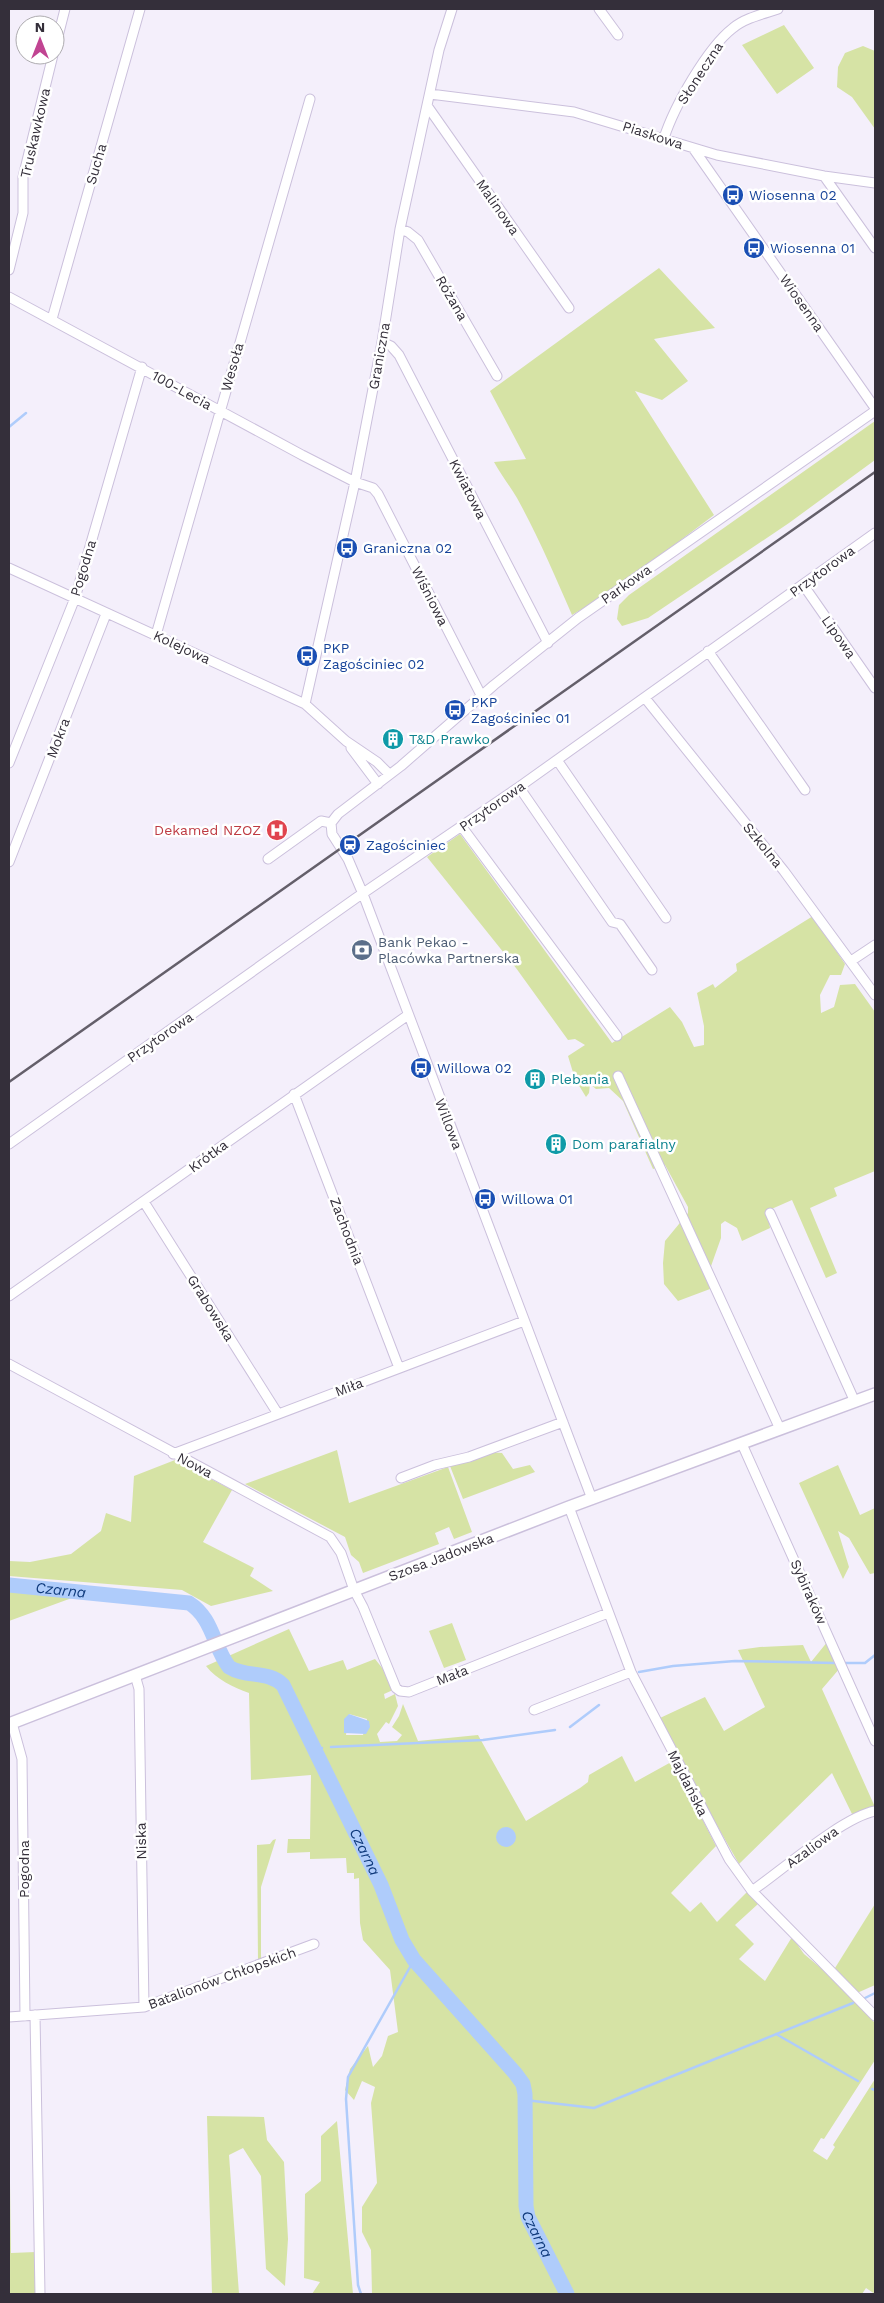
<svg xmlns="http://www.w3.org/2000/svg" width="884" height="2303" font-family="'Work Sans',sans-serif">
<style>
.green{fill:#d6e3a5;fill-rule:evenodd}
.water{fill:#afccfb}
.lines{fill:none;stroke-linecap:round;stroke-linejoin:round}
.stream{stroke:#afccfb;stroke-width:2.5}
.river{stroke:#afccfb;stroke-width:15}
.minor-casing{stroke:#cbc0dc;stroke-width:11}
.major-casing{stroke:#cbc0dc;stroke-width:14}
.minor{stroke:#fff;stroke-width:9}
.major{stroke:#fff;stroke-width:11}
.rail{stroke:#645f6a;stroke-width:2.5}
.labels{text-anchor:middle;stroke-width:5;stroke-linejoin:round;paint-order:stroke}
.street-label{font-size:14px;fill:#342f3a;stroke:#fff}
.transit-label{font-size:14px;fill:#164399;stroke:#fff;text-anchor:start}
.culture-label{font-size:14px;fill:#0d838f;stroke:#fff;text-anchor:start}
.health-label{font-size:14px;fill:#be3a42;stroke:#fff;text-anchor:end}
.service-label{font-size:14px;fill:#4e5e75;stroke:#fff;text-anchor:start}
.water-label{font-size:15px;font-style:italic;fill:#0f3a7c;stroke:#fff}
</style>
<rect width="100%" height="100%" fill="#f4effb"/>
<path class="green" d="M784 25 814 68 777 94 742 45Z
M863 46 875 51V129L852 97 837 87 838 67 845 53Z
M659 268 715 328 654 339 688 381 662 400 635 391 714 515 617 588 572 615C555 576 538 536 517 498 510 486 501 475 494 462L526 459 490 391Z
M875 421V460L789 523 648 618 622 626 617 619 619 605 629 595Z
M460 834 612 1043 670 1007 682 1022 694 1047 704 1045V1026L697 993 713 984 715 988 737 971 736 964 813 916 845 964 841 975H830L820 995 821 1013 834 1007 840 985 855 984 875 1012V1171L834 1188 837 1196 810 1208 837 1273 826 1278 792 1200 767 1211 770 1228 742 1241 737 1228 725 1221 721 1224V1238L710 1269 718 1286 678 1301 664 1284 663 1263 665 1241 688 1213V1207L665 1165 653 1169 623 1101 609 1088 596 1089 590 1084 589 1093 586 1097 575 1079 568 1056 585 1045 575 1039 568 1040 516 968 427 857Z
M337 1450 349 1503 448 1467 472 1532 454 1539 449 1527 435 1533 439 1544 363 1573 359 1562 351 1555 345 1537 245 1484Z
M486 1452 502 1453 513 1469 530 1465 535 1472 463 1499 450 1466Z
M175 1460 232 1490 203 1542 254 1568 250 1576 273 1591 211 1606 182 1590 9 1576V1561L30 1562 71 1554 101 1531 106 1513 131 1522 134 1476Z
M838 1465 860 1515 875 1508V1573L870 1574 849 1538 838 1531 849 1567 843 1579 799 1483Z
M9 1589 80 1595 9 1621Z
M452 1623 466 1660 444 1668 429 1631Z
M289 1629 309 1671 343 1660 347 1670 375 1659 383 1669 393 1690 384 1694 385 1699 395 1694 398 1706 389 1724 386 1722 377 1734 380 1742 397 1741 402 1735 392 1727 399 1716 403 1704 418 1741 478 1735 526 1821 580 1788 588 1782 589 1775 622 1756 635 1782 673 1761 716 1846 671 1893 690 1912 701 1902 717 1922 747 1892 758 1904 735 1925 754 1944 739 1959 765 1981 792 1937 804 1954 828 1974 875 2023V2060L824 2139 821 2138 813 2151 827 2160 835 2147 833 2145 875 2079V2294L866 2288 862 2294H372L371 2250 362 2232V2207L377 2183 371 2103 375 2087 362 2081 354 2100 345 2090 350 2069 368 2046 373 2067 382 2056 388 2036 398 2032 390 1970 363 1940 360 1923 359 1878 354 1879V1873H347L346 1858 310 1859V1852L287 1853 288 1839H310L311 1775 251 1780 249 1693C233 1687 217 1680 206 1666ZM349 1714 367 1719 363 1735H346Z
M828 1641 840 1668 822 1689 875 1807 852 1814 832 1773 739 1864 695 1787 660 1718 705 1697 724 1731 765 1707 738 1650 760 1647 803 1645 811 1662Z
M276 1839 261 1887V1959L258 1962 257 1845 270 1844 273 1840Z
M875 1904V1985L857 1993 835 1968Z
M9 2111 11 2253 36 2252V2294H9Z
M207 2116 264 2117 267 2140 284 2162 288 2239 285 2286 266 2269 261 2176 243 2148 229 2155 239 2294H212Z
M337 2121 353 2294H312L320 2282 304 2278 305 2194 321 2181V2136Z"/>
<path class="water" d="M349 1714 369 1721 370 1727 366 1734 344 1733V1719Z
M496 1837a10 10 0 1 1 20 0a10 10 0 1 1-20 0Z"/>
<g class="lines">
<path class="stream" d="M9 427 26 413
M845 1663H865L875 1655
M639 1672 673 1666 735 1661 835 1663
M570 1727 599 1705
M331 1747 483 1740 555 1730
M315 1748H322
M865 1998 875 1993
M776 2034 858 2081
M872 2089 875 2090
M525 2100 594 2108 853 2003
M361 2294 358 2285 346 2099 348 2077 414 1960"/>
<path class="river" id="s1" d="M9 1585 189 1603C213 1618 213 1646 229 1667 246 1678 268 1670 283 1685L381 1885 402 1940 414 1960 515 2073 523 2084 525 2094 526 2206 528 2217 567 2294"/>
<g class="minor-casing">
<path id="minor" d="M599 9 618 35
M55 48 65 9
M430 94 574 112 717 155 824 176 875 183
M428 107 569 308
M664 138C674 107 707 48 733 28 745 18 763 14 778 9
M693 148 875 408
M824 176 875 248
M400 229 408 232 418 240 497 376
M9 270 23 213V177L53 55
M9 297 302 455 355 482 373 488 378 494 481 695
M52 319 140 9
M382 342 391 346 399 355 548 643
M9 568 305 704 346 741 377 762 389 774
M804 586 875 688
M156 635 310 99
M708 651 805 790
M645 698 784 871 875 995
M305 704 355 482 382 342 400 229 439 50 452 9
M351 748 378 784
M557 760 666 918
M9 763 75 598 142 367
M519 787 612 922 620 924 652 970
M462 827 617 1036
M268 859 321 821 331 823
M9 862 106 614
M851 961 875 945
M618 1076 780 1429
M294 1094 399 1368
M9 1144 356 898 519 787 875 533
M144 1202 278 1414
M770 1213 855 1402
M9 1296 408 1015
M9 1364 330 1537 341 1553 354 1590 363 1607 396 1688 400 1691 409 1692 608 1613
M742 1444 875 1741
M173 1454 524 1321
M401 1478 435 1465 469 1457 563 1422
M592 1499 363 894 348 859 332 834 331 823 338 814 401 766 494 685 578 618 875 411
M569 1507 631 1672 729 1859 752 1891 875 2016
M135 1675 139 1689 144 2007
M534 1710 631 1672
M12 1723 22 1759 25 2016
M752 1891C782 1870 843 1817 875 1811
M35 2015 40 2294
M9 2017 144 2007 314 1944"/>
</g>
<g class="major-casing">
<path id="major" d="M9 1724 569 1507 875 1394"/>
</g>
<use href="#minor" class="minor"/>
<use href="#major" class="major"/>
<path class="rail" d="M9 1082 875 472"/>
</g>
<defs>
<g id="bus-disc" transform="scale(1.125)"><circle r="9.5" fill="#1a4fb4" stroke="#fff"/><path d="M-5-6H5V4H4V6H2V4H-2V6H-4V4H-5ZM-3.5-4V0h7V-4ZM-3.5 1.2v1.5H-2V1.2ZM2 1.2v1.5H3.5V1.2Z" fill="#fff"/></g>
<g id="building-disc" transform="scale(1.125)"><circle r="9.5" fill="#0f9aa8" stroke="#fff"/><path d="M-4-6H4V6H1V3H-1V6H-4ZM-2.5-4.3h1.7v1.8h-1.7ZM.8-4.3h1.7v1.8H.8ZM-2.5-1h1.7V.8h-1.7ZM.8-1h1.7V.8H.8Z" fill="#fff"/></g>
<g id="hospital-disc" transform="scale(1.125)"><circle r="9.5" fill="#e0444e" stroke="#fff"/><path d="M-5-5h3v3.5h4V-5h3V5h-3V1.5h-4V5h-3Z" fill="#fff"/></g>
<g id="station-disc" transform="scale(1.125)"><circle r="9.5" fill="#1a4fb4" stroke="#fff"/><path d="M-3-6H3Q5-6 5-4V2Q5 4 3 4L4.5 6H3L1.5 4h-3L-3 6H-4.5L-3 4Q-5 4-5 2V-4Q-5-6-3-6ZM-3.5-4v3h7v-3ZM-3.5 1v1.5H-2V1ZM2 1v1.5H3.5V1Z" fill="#fff"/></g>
<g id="bank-disc" transform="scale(1.125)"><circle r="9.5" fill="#5c6f8a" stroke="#fff"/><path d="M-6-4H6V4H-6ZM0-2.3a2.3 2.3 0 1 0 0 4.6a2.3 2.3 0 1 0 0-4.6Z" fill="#fff"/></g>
</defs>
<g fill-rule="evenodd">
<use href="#bus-disc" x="733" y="195"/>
<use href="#bus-disc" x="754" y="248"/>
<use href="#bus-disc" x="347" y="548"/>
<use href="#bus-disc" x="307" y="656"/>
<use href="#bus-disc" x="455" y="710"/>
<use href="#building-disc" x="393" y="739"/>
<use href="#hospital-disc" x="277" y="830"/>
<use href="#station-disc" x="350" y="845"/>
<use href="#bank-disc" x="362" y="950"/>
<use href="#bus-disc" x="421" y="1068"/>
<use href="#building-disc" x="535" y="1079"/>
<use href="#building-disc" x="556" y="1144"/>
<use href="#bus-disc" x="485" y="1199"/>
</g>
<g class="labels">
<g class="street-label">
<text transform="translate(700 73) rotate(-57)" y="5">Słoneczna</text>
<text transform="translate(35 133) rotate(-77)" y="5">Truskawkowa</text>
<text transform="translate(653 135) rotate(18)" y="5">Piaskowa</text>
<text transform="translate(96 164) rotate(-74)" y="5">Sucha</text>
<text transform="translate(498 207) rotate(55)" y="5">Malinowa</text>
<text transform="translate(452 298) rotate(60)" y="5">Różana</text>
<text transform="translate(802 303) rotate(55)" y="5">Wiosenna</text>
<text transform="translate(379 356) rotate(-80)" y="5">Graniczna</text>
<text transform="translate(232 367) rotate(-74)" y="5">Wesoła</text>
<text transform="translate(182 390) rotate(29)" y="5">100-Lecia</text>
<text transform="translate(468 489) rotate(63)" y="5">Kwiatowa</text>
<text transform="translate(83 568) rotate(-73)" y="5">Pogodna</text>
<text transform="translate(822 571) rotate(-36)" y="5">Przytorowa</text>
<text transform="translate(626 584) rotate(-35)" y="5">Parkowa</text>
<text transform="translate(430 596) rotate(63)" y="5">Wiśniowa</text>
<text transform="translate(839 637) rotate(55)" y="5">Lipowa</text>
<text transform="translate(182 647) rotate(25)" y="5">Kolejowa</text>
<text transform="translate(58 738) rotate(-69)" y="5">Mokra</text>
<text transform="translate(492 806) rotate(-35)" y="5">Przytorowa</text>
<text transform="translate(763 845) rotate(51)" y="5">Szkolna</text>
<text transform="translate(160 1037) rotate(-35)" y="5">Przytorowa</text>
<text transform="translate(449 1124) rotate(69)" y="5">Willowa</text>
<text transform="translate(208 1156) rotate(-36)" y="5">Krótka</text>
<text transform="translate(347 1231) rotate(69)" y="5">Zachodnia</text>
<text transform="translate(211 1308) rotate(58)" y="5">Grabowska</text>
<text transform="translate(349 1387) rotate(-21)" y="5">Miła</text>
<text transform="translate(195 1465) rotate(28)" y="5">Nowa</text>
<text transform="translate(441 1557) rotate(-21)" y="5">Szosa Jadowska</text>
<text transform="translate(809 1592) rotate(66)" y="5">Sybiraków</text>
<text transform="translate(452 1675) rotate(-21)" y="5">Mała</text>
<text transform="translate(688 1783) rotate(63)" y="5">Majdańska</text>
<text transform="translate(141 1841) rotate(-91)" y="5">Niska</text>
<text transform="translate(812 1847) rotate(-36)" y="5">Azaliowa</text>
<text transform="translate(24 1869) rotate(-90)" y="5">Pogodna</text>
<text transform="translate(222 1978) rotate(-20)" y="5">Batalionów Chłopskich</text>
</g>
<g class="transit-label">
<text x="749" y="200">Wiosenna 02</text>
<text x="770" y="253">Wiosenna 01</text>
<text x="363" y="553">Graniczna 02</text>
<text x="323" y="653">PKP<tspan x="323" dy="16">Zagościniec 02</tspan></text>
<text x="471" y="707">PKP<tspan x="471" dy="16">Zagościniec 01</tspan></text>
<text x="366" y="850">Zagościniec</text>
<text x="437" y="1073">Willowa 02</text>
<text x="501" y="1204">Willowa 01</text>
</g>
<g class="culture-label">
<text x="409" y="744">T&amp;D Prawko</text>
<text x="551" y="1084">Plebania</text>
<text x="572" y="1149">Dom parafialny</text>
</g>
<g class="health-label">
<text x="261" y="835">Dekamed NZOZ</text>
</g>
<g class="service-label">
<text x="378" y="947">Bank Pekao -<tspan x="378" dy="16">Placówka Partnerska</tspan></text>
</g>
<g class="water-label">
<text dy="5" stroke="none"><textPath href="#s1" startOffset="52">Czarna</textPath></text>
<text dy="5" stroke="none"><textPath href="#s1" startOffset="501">Czarna</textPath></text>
<text dy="5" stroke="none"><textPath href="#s1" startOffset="938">Czarna</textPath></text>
</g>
</g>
<rect width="884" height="2303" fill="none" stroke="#342f3a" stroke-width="20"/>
<g transform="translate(40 40)"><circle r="24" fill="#ffffff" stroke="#aeacb0"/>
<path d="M0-4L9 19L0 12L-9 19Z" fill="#c14492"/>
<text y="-8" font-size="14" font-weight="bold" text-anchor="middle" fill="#342f3a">N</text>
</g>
</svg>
